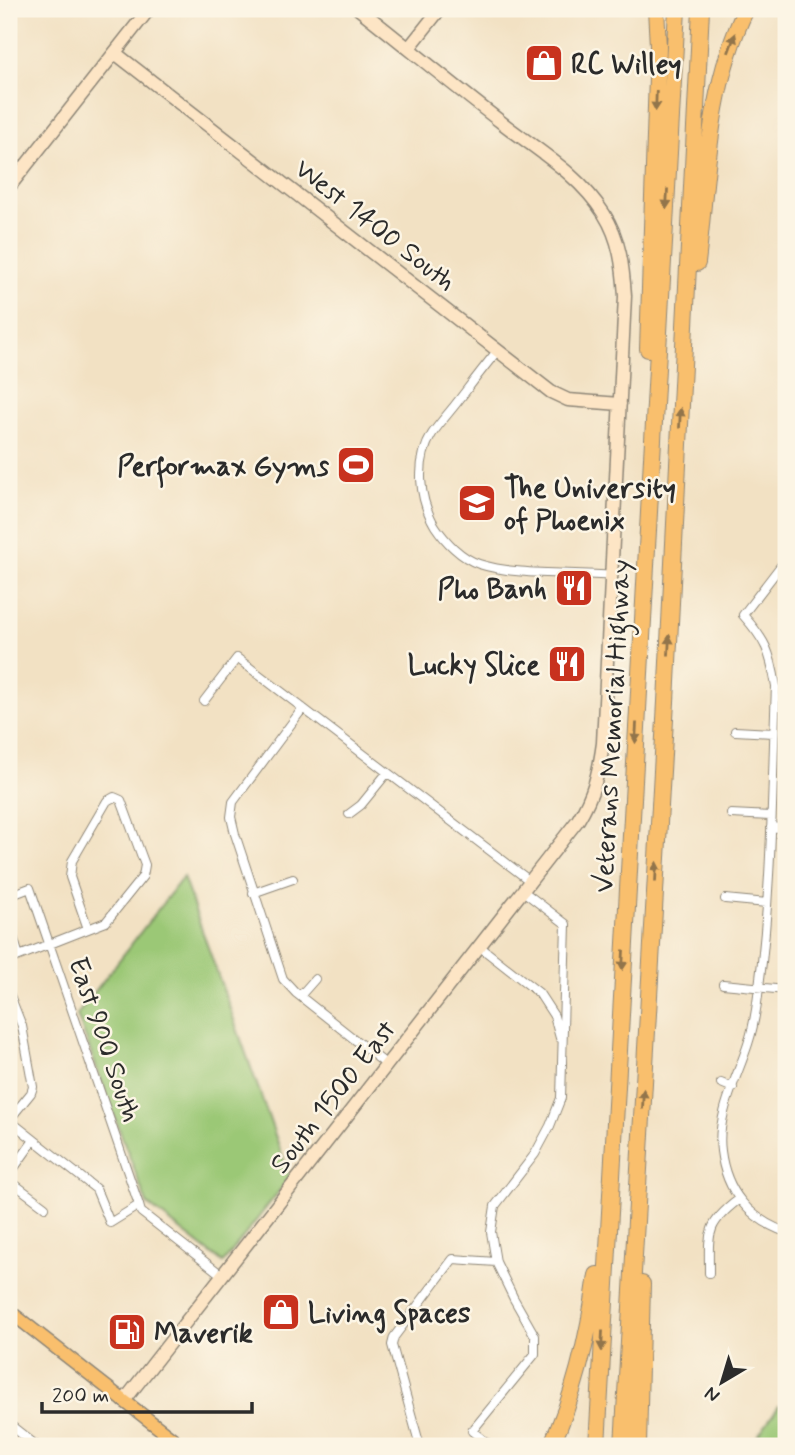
<svg xmlns="http://www.w3.org/2000/svg" width="795" height="1455" font-family="Mynerve,sans-serif">
<style>
.green{fill:#9bc876;stroke:#637a50;stroke-width:2}
.lines{fill:none;stroke-linecap:round;stroke-linejoin:round}
.street-casing{stroke:#8e8677;stroke-width:10}
.secondary-casing{stroke:#8e8677;stroke-width:15}
.primary-casing{stroke:#8e8677;stroke-width:15}
.highway-casing{stroke:#8e8677;stroke-width:18}
.street{stroke:#fff;stroke-width:8}
.secondary{stroke:#fde5c5;stroke-width:12}
.primary{stroke:#f9bf6d;stroke-width:12}
.highway{stroke:#f9bf6d;stroke-width:16}
.oneway{fill:#92754c}
.labels{text-anchor:middle;stroke-width:5;stroke-linejoin:round;paint-order:stroke}
.poi-label{font-size:28px;font-weight:bold;fill:#2b2b2b;stroke:#fcf5e5;text-anchor:start}
.street-label{font-size:28px;fill:#2b2b2b;stroke:#fcf5e5}
</style>
<rect width="100%" height="100%" fill="#fcf5e5"/>
<filter id="ink" filterUnits="userSpaceOnUse"><feTurbulence type="fractalNoise" baseFrequency=".0143" numOctaves="2"/><feDisplacementMap in="SourceGraphic" scale="14" xChannelSelector="R" yChannelSelector="G"/><feConvolveMatrix kernelMatrix="1 2 1 2 8 2 1 2 1" color-interpolation-filters="sRGB"/></filter>
<filter id="wash" filterUnits="userSpaceOnUse"><feTurbulence type="fractalNoise" baseFrequency=".00686" numOctaves="4" result="noise"/><feDisplacementMap in="SourceGraphic" scale="28" xChannelSelector="R" yChannelSelector="G"/><feGaussianBlur stdDeviation="1.57" result="paint"/><feColorMatrix in="noise" values="0 0 0 0 0 0 0 0 0 0 0 0 0 0 0 0 0 1.4 0 .05"/><feComposite in="paint" operator="in"/></filter>
<g filter="url(#wash)">
<rect width="100%" height="100%" fill="#f2e1c3"/>
<path class="green" d="M183 877 290 1177 223 1263 147 1204 77 1015Z
M779 1406 786 1407V1446H759L757 1437Z"/>
</g>
<g filter="url(#ink)">
<g class="lines">
<g class="street-casing">
<path id="street" d="M498 350C483 368 469 387 455 405 447 415 439 424 432 434 415 462 419 499 435 526 445 541 461 558 479 564 516 576 572 572 612 576
M786 559 743 615C766 641 770 651 776 686 772 786 772 888 759 987 757 1006 754 1026 748 1044 737 1078 716 1116 721 1151 726 1191 749 1219 786 1232
M204 701 237 658 530 881
M303 708 233 802 231 817 235 834 283 979 296 993 387 1065
M735 731 774 733
M114 797 121 800 145 865 143 876 106 922 88 929 70 877 72 861 107 801Z
M349 814 361 805 387 773
M731 814 771 816
M771 827 786 828
M253 893 293 879
M9 896 30 888 139 1205
M725 899 767 903
M9 924 19 956
M479 946 539 993 554 1016 560 1038
M9 960 88 929
M723 984 786 990
M9 993 22 1026 33 1087 31 1093 9 1120
M300 996 315 979
M721 1083 733 1088
M9 1120 96 1189 110 1223 139 1205 141 1212 223 1276
M9 1175 34 1140
M9 1180 45 1207
M709 1273C709 1234 705 1225 738 1200
M9 1424 37 1446
M420 1446 392 1345 394 1337 453 1259 496 1262
M491 1446 472 1431 535 1354V1336L514 1299 496 1262 491 1232 495 1206 535 1154 550 1126 561 1098 566 924 523 891"/>
</g>
<g class="secondary-casing">
<path id="secondary" d="M409 48 440 9
M115 53 551 392 568 400 620 404
M9 187 149 9
M124 1401 578 820C594 794 599 772 603 743L625 296C623 267 620 239 604 214 579 174 538 151 501 122 453 85 406 46 359 9"/>
</g>
<g class="primary-casing">
<path id="primary" d="M9 1311 182 1446"/>
</g>
<g class="highway-casing">
<path id="highway" d="M697 263C707 178 708 87 746 9
M648 349 658 46 656 9
M551 1446C576 1392 589 1334 597 1275
M597 1446 677 9
M623 1446 666 702 701 9
M638 1446 642 1284"/>
</g>
<use href="#street" class="street"/>
<use href="#secondary" class="secondary"/>
<use href="#primary" class="primary"/>
<use href="#highway" class="highway"/>
</g>
<defs><path id="oneway-solid" d="M-6-.8H1V-3.2L6.5 0L1 3.2V.8H-6Z" transform="scale(1.75)"/></defs>
<g class="oneway">
<use href="#oneway-solid" transform="translate(732 43) rotate(-70)"/>
<use href="#oneway-solid" transform="translate(656 101) rotate(92)"/>
<use href="#oneway-solid" transform="translate(667 199) rotate(93)"/>
<use href="#oneway-solid" transform="translate(680 418) rotate(-87)"/>
<use href="#oneway-solid" transform="translate(669 645) rotate(-87)"/>
<use href="#oneway-solid" transform="translate(636 733) rotate(93)"/>
<use href="#oneway-solid" transform="translate(656 872) rotate(-87)"/>
<use href="#oneway-solid" transform="translate(623 960) rotate(93)"/>
<use href="#oneway-solid" transform="translate(643 1099) rotate(-87)"/>
<use href="#oneway-solid" transform="translate(602 1341) rotate(93)"/>
</g>
</g>
<defs>
<g id="shop-square" transform="scale(2.0125)"><rect x="-9" y="-9" width="18" height="18" rx="4" fill="#c8321e" stroke="#fcf5e5"/><path d="M-5-2.5h2.3a2.7 3.5 0 0 1 5.4 0H5L5.5 6h-11ZM-1.5-2.5h3a1.5 2.3 0 0 0-3 0Z" fill="#fff"/></g>
<g id="stadium-square" transform="scale(2.0125)"><rect x="-9" y="-9" width="18" height="18" rx="4" fill="#c8321e" stroke="#fcf5e5"/><path d="M0-5a6.5 5 0 1 0 0 10a6.5 5 0 1 0 0-10ZM-3.5-1.8h7v3.6h-7Z" fill="#fff"/></g>
<g id="university-square" transform="scale(2.0125)"><rect x="-9" y="-9" width="18" height="18" rx="4" fill="#c8321e" stroke="#fcf5e5"/><path d="M0-5L7-2L0 1L-7-2ZM-4 1L0 2.5L4 1V4Q0 6-4 4Z" fill="#fff"/></g>
<g id="restaurant-square" transform="scale(2.0125)"><rect x="-9" y="-9" width="18" height="18" rx="4" fill="#c8321e" stroke="#fcf5e5"/><path d="M-5-6h1v4h1v-4h1v4h1v-4h1v5L-1.5 .5V6h-2V.5L-5-1ZM5-6V6H3V1.5H1.5Q1.5-4 5-6Z" fill="#fff"/></g>
<g id="fuel-square" transform="scale(2.0125)"><rect x="-9" y="-9" width="18" height="18" rx="4" fill="#c8321e" stroke="#fcf5e5"/><path d="M-5.5-6h7V0h2V4h1.3V-2.5L3-4.5l.8-.8L6-3V5H2.5V1h-1V6h-7ZM-4.2-4.7v3.2H.2V-4.7Z" fill="#fff"/></g>
</defs>
<g fill-rule="evenodd">
<use href="#shop-square" x="544" y="63"/>
<use href="#stadium-square" x="356" y="465"/>
<use href="#university-square" x="477" y="503"/>
<use href="#restaurant-square" x="574" y="588"/>
<use href="#restaurant-square" x="567" y="664"/>
<use href="#shop-square" x="281" y="1312"/>
<use href="#fuel-square" x="127" y="1332"/>
</g>
<g class="labels">
<g class="poi-label">
<text x="571" y="73">RC Willey</text>
<text x="329" y="475" text-anchor="end">Performax Gyms</text>
<text x="504" y="497">The University<tspan x="504" dy="32">of Phoenix</tspan></text>
<text x="547" y="598" text-anchor="end">Pho Banh</text>
<text x="540" y="674" text-anchor="end">Lucky Slice</text>
<text x="308" y="1322">Living Spaces</text>
<text x="154" y="1342">Maverik</text>
</g>
<g class="street-label">
<text transform="translate(376 224) rotate(38)" y="10">West 1400 South</text>
<text transform="translate(611 726) rotate(-87)" y="10">Veterans Memorial Highway</text>
<text transform="translate(106 1039) rotate(71)" y="10">East 900 South</text>
<text transform="translate(332 1096) rotate(-52)" y="10">South 1500 East</text>
</g>
</g>
<rect width="795" height="1455" fill="none" stroke="#fcf5e5" stroke-width="35"/>
<g transform="translate(722 1382) rotate(218)" stroke="#fcf5e5" stroke-width="5" paint-order="stroke">
<path d="M0-5L12 26L0 18L-12 26Z" fill="#2b2b2b"/>
<text y="-10" font-size="19" font-weight="bold" text-anchor="middle" fill="#2b2b2b">N</text>
</g>
<path d="M42 1402v10h210v-10" fill="none" stroke="#2b2b2b" stroke-width="3.5"/>
<text x="52" y="1402" font-size="21" fill="#2b2b2b" stroke="#fcf5e5" stroke-width="5" paint-order="stroke">200 m</text>
</svg>
